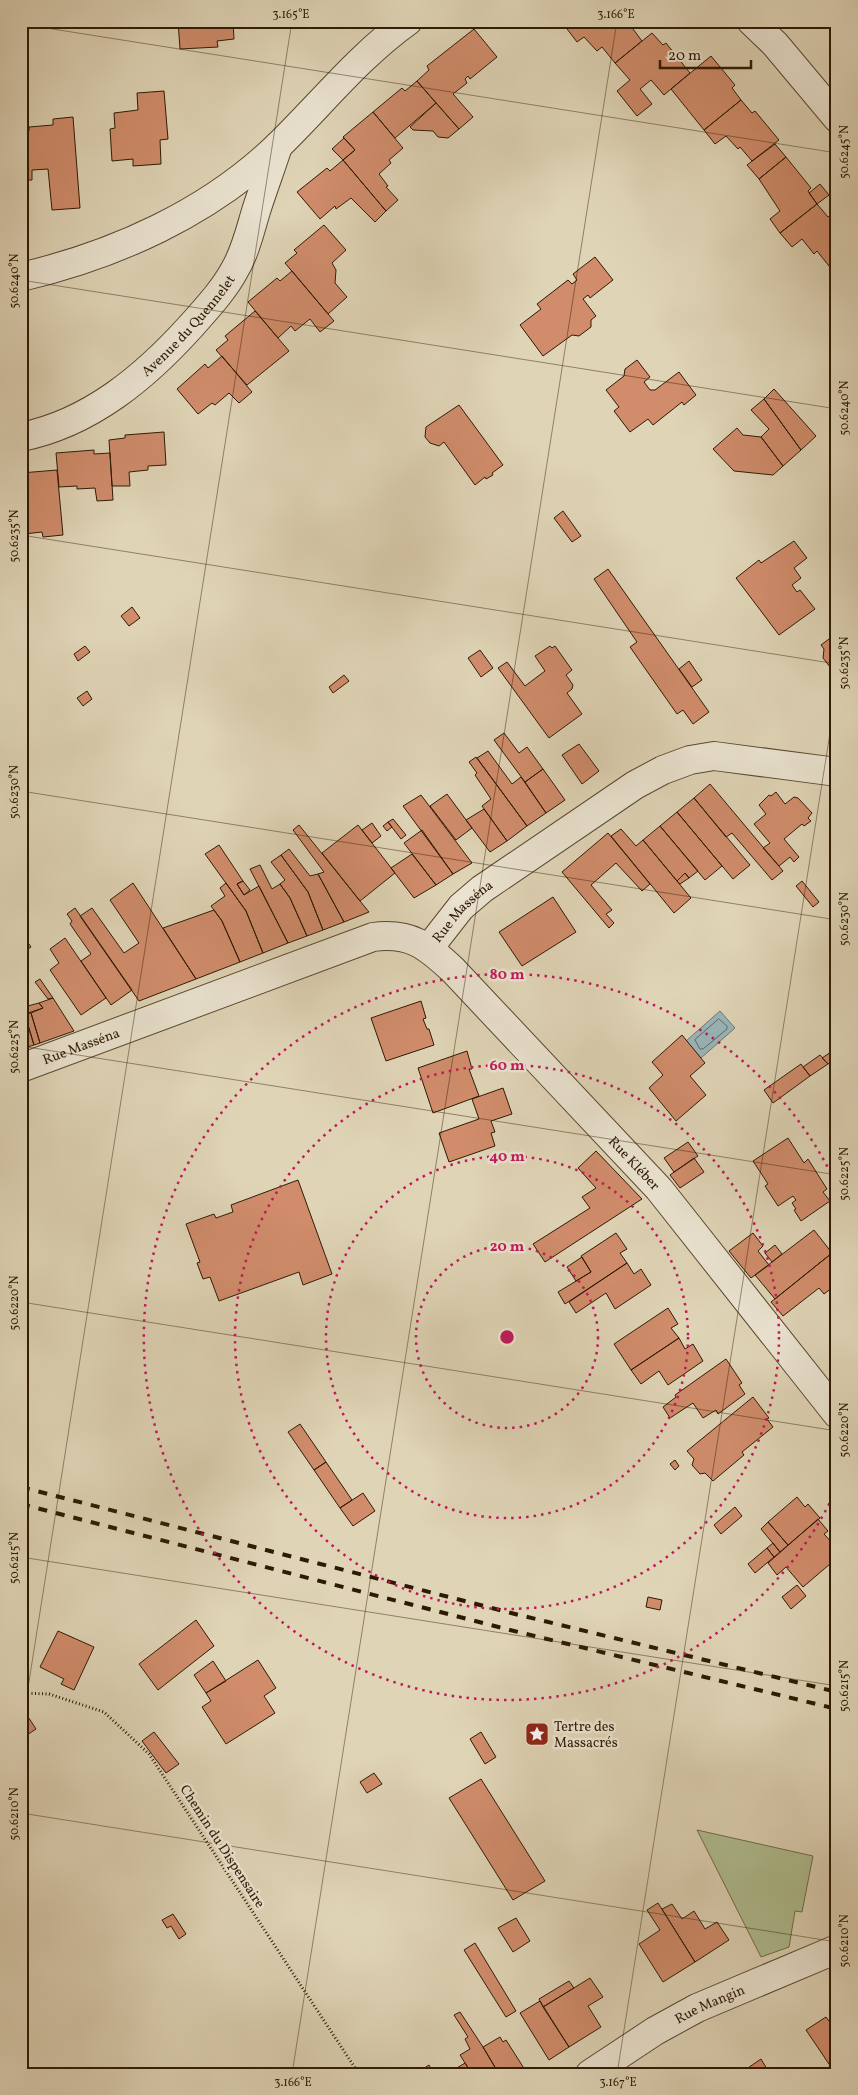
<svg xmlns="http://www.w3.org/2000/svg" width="858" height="2095" font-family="Vollkorn,serif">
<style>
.green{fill:#afbd90;stroke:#6e6c4a}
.water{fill:#99b5ba;stroke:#6e7771}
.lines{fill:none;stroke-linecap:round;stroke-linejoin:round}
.shore{stroke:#64685f;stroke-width:1}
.building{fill:#d08c6b;stroke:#2e1a04}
.street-casing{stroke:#5a4830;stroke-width:30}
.path{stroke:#2e1a04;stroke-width:3;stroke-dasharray:1 2.5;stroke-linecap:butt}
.street{stroke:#eae3d0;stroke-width:28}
.rail{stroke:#2e1a04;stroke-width:4;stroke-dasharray:9 9;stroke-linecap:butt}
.ticks{fill:none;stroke:#2e1a04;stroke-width:1;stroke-opacity:0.45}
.ring{fill:none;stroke:#c2185b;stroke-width:2.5;stroke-dasharray:2.5 5}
.labels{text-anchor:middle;stroke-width:5;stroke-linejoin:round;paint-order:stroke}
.street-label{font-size:14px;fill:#2e1a04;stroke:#eae3d0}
.poi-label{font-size:14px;fill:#2e1a04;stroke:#eae3d0;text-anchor:start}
.centre{fill:#c2185b;stroke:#eae3d0;stroke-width:2.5}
.ring-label{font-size:15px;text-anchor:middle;font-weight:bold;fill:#c2185b;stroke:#eae3d0;stroke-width:5;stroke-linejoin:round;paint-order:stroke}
.neatline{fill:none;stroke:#2e1a04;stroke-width:2}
.ticks-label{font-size:12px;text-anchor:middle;fill:#2e1a04}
</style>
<rect width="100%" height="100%" fill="#dfd4b6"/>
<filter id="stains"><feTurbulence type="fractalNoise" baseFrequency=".004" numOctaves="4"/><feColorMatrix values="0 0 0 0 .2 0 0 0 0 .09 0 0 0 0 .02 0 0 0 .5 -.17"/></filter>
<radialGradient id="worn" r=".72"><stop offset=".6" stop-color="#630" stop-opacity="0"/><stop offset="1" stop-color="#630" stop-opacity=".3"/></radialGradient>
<path class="green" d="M697 1830 813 1856 802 1912 795 1911 789 1947 761 1957Z"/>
<path class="water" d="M720 1011 735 1028 701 1058 686 1041Z"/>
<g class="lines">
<path class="shore" d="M719 1019 727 1026V1029L703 1049H700L695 1040Z"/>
</g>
<path class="building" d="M178 21H233L234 39 217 41 218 47 180 49Z
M248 21H289V22L249 26Z
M561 21H627L642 41 615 63 602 47 597 51 584 37 577 42Z
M474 29 497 57 470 79 468 76 465 79 467 83 453 94 473 117 459 129 417 81 429 70 427 66Z
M652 33 663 45 666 43 690 73 664 95 651 80 640 89 652 104 637 116 617 91 630 80 615 63Z
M711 56 735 85 732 88 741 100 704 130 671 89Z
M417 81 436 103 395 138 373 112 402 88 405 91Z
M164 91 168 139 160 140 161 164 133 166V159L112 161 110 129 115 128 114 113 138 110 137 93Z
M741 100 752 113 755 111 779 140 752 161 740 147 738 149 726 136 715 144 704 130Z
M436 103 459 129 448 138 438 137 433 131 413 130 410 127Z
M373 112 403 148 389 160 391 163 379 174 388 186 386 187 398 200 386 211 343 160 355 150 343 137Z
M73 117 80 208 52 210 48 169 32 170V180H21V132L29 131V127L53 125V119Z
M344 138 355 150 343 160 332 149Z
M775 144 786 157 759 179 747 165Z
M786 157 811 188 808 191 817 204 780 233 770 219 780 211 759 179Z
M343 160 386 211 375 222 351 198 336 209 335 206 320 219 297 192 327 168 330 171Z
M820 184 829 195 817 204 809 193Z
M817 204 828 217 831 215 837 222V276L817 251 814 254 802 239 792 247 780 233Z
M324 225 346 250 332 263 336 270 335 283 347 297 328 314 285 263 297 253 294 250Z
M595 257 613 280 590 298 588 295 583 299 596 316 591 320V327L579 336 572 335 543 356 520 325 541 309 537 304 568 280 572 284 577 280 573 274Z
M292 271 334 321 320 332 310 319 295 331 291 326 278 338 248 302 277 278 280 281Z
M255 311 289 351 247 385 216 350 228 340 225 336Z
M222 356 252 392 239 403 229 393 215 405 212 403 198 414 177 389 205 364 208 368Z
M637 360 650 377 644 382 650 390H655L679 372 696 395 684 405 682 402 653 425 648 419 630 432 614 411 619 407 606 390 624 376 625 369Z
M774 389 816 436 801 450 764 399Z
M764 399 801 450 783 466 761 437 769 429 751 410Z
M459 405 503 465 492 473 493 475 486 479 485 477 475 485 444 442 439 446 430 443 425 437 426 427Z
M737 428 743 435 761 437 783 466 773 475 734 471 713 449Z
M164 432 166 465 148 466V470L129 472 130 486H112L109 440 125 438V435Z
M94 450V454L110 453 113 500 97 501 95 488 77 489V486L59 487 56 453Z
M57 470 63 535 43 537 42 532 24 534 23 524 21 525V473Z
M563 511 581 536 572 542 554 518Z
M794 541 807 558 794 568 801 578 792 585 797 592 800 590 815 609 779 635 736 578 759 560 761 563Z
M608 569 709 712 693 724 683 710 677 714 630 647 637 642 594 579Z
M132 607 140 618 129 626 121 616Z
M837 633V676L823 658 824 649 821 645Z
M85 646 90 652 78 661 74 654Z
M550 646 552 648 555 646 572 670 566 675 573 685 572 689 567 693 582 714 549 738 498 668 507 662 525 686 545 671 535 656Z
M480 650 493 668 481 677 468 658Z
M689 661 702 680 692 687 679 669Z
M344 675 349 681 333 693 329 687Z
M87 691 92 699 83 706 77 698Z
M504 733 519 753 527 747 543 769 525 782 494 740Z
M579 744 599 771 582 784 562 755Z
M488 751 512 784 521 777 546 813 527 826 477 758Z
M476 757 527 826 507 841 482 806 491 799 475 775 477 773 469 762Z
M543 769 565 800 546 813 525 782Z
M710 784 783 871 772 880 732 833 726 837 694 798Z
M776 792 785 804 794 797 798 798 812 813 808 818 811 821 804 826 802 824 784 839 799 857 794 862 790 857 779 866 763 848 770 843 754 824 766 814 759 805 769 795 771 796Z
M447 794 472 828 456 840 430 806Z
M421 795 472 863 453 874 403 806Z
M694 798 750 865 733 879 677 812Z
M484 809 507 841 490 852 466 820Z
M677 812 722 866 705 880 660 826Z
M393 819 406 835 401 839 388 822Z
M388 822 392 827 387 831 383 826Z
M372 823 381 836 372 843 362 830Z
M299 825 360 901 369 912 344 922 318 874 324 872 293 830Z
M358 825 395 873 360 901 322 853Z
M660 826 698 871 689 878 685 873 677 881 643 840Z
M621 829 636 846 643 840 691 898 674 913 611 836Z
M422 830 453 874 436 885 404 843Z
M608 833 650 884 642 891 616 863 591 885 612 910 606 914 614 923 609 928 562 872Z
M219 845 243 881 237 884 244 895 259 886 288 943 263 953 246 911 205 854Z
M289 849 310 876 318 874 344 922 323 930 308 892 281 855Z
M412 854 436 885 414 898 391 868Z
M281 855 308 892 323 930 307 936 290 898 280 884 285 880 271 862Z
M260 865 272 889 280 884 290 898 307 936 288 943 250 869Z
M685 873 689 878 680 884 677 881Z
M243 881 250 890 244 895 237 884Z
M802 881 819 902 813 907 796 886Z
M133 883 196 979 139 1001 80 916 92 908 124 953 139 943 110 900Z
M226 883 246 911 263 953 240 962 222 921 211 906 225 896 220 888Z
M553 897 576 932 522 966 499 932Z
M75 908 132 990 111 1005 81 961 91 954 70 924 72 921 67 914Z
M214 910 222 921 240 962 196 979 163 928Z
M21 933 31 947 21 954Z
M65 938 106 998 81 1015 50 970 59 963 50 949Z
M40 979 53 998 48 999 35 982Z
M53 998 74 1031 40 1043 31 1013 43 1008 39 1003Z
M421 1001 426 1018 423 1019 427 1029H429L434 1045 386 1061 371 1018Z
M39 1003 43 1008 25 1014 24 1007Z
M31 1013 40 1043 34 1045 25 1014Z
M26 1020 34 1045 21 1049V1022Z
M682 1035 705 1063 690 1076 706 1095 676 1121 649 1088 663 1075 652 1062Z
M837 1048V1058L828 1064 822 1058Z
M467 1051 472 1069H469L479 1096 433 1113 418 1068Z
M820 1055 828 1064 810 1076 803 1067Z
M801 1064 810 1076 773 1103 764 1090Z
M503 1088 512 1114 491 1121 495 1132 491 1133 495 1146 449 1162 439 1133 479 1119 472 1099Z
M788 1138 804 1163 808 1159 827 1189 823 1192 830 1201 801 1221 794 1210 796 1209 792 1203 796 1200 793 1196 778 1206 765 1186 768 1184 753 1161Z
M688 1142 698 1156 674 1172 664 1158Z
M596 1151 642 1199 545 1262 533 1244 590 1208 582 1197 596 1188 578 1168Z
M694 1158 704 1172 680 1188 670 1175Z
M298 1180 332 1274 303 1285 299 1272 219 1301 210 1277 203 1279 197 1263 200 1262 186 1224 214 1214 216 1218 233 1212 231 1205Z
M814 1230 832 1253 775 1299 755 1275Z
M616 1233 627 1249 620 1253 627 1263 565 1304 558 1292 591 1272 581 1256Z
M753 1233 763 1246 758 1251 769 1265 751 1278 729 1251Z
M775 1245 782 1254 772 1262 765 1253Z
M832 1253 837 1260V1284L824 1294 819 1288 783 1316 771 1302Z
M582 1257 591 1272 576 1281 567 1267Z
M627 1263 634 1274 641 1269 651 1285 615 1309 606 1293 576 1313 569 1302Z
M668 1308 678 1324 671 1328 679 1338 631 1370 614 1344Z
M679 1338 685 1349 693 1344 703 1361 668 1385 659 1371 641 1384 631 1370Z
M726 1359 742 1383 739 1385 745 1394 718 1414 716 1410 703 1418 693 1403 670 1418 663 1407 676 1397 675 1395Z
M753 1397 769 1418 767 1419 773 1427 742 1452 744 1455 713 1481 705 1473 700 1474 692 1465 694 1459 687 1451Z
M300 1424 326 1462 314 1470 288 1432Z
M675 1460 679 1466 675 1470 670 1464Z
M326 1462 352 1500 340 1508 314 1470Z
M363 1493 375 1511 353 1526 340 1508Z
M797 1497 805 1507 808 1504 820 1518 788 1545 768 1522Z
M735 1507 742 1516 721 1534 714 1525Z
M818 1519 828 1531 824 1534 833 1544 829 1547 837 1558 803 1587 786 1567 777 1575 768 1563Z
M768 1522 788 1545 780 1552 761 1529Z
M773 1543 780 1552 774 1557 767 1548Z
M767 1548 774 1557 755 1573 748 1564Z
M797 1585 806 1596 791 1609 782 1597Z
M648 1597 662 1600 660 1610 646 1607Z
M196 1620 214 1646 158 1690 139 1664Z
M58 1631 94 1647 74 1690 61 1684 64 1679 40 1667Z
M258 1660 276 1688 264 1696 275 1713 226 1744 202 1707 211 1701 206 1693Z
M213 1661 226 1681 206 1693 194 1675Z
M21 1706 36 1729 21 1739Z
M154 1732 179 1764 166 1773 142 1741Z
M481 1732 496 1757 485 1764 470 1739Z
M374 1773 382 1784 367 1793 360 1782Z
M481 1779 545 1881 513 1900 449 1798Z
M658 1903 695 1962 663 1982 639 1944 660 1930 647 1910Z
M672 1904 682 1919 694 1911 705 1929 717 1922 729 1940 695 1962 662 1909Z
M173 1914 186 1934 179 1939 171 1926 167 1928 162 1920Z
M516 1918 530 1941 513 1952 498 1928Z
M475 1943 516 2011 506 2017 464 1950Z
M590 1978 603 1997 588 2006 601 2027 569 2047 543 2007Z
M569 1981 574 1988 543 2007 539 1999Z
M540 2001 569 2047 549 2060 520 2013Z
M460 2012 483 2047 499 2074H472L460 2055 470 2049 465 2039 468 2037 454 2015Z
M826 2017 832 2025 837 2022V2063L831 2067 806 2030Z
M500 2037 503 2042 506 2040 527 2073 499 2074 483 2047Z
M761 2059 770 2074H739Z
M465 2063 472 2074H447Z
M429 2065 434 2074H415Z"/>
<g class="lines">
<g class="street-casing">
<g id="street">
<path d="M751 21 775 44 837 118"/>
<path d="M21 277C115 255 209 213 279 145 322 103 359 56 408 21"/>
<path id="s1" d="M21 437C91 423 146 376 192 325 207 308 223 291 234 271 245 253 250 231 256 211 263 189 271 168 278 146"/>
<path id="s2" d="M429 948 461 907 482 889 635 785 663 770 690 760 714 756 837 772"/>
<path id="s3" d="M21 1068 373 937C411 932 427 946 453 970L659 1189 837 1414"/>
<path id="s4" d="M590 2074 655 2031 697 2008 837 1949"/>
</g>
</g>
<path class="path" d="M21 1693 49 1694 104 1712 149 1754 359 2074"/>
<use href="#street" class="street"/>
<path class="rail" d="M21 1487 515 1614 837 1692
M21 1504 510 1630 837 1709"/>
</g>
<path class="ticks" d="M21 24 837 153M21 280 837 409M21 535 837 664M21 791 837 920M21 1046 837 1175M21 1302 837 1431M21 1557 837 1686M21 1732 292 21M21 1813 837 1942M21 2068 55 2074M292 2074 617 21M617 2074 837 689"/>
<g class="ring">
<circle cx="507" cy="1337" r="91"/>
<circle cx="507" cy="1337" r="181"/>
<circle cx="507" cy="1337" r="272"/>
<path d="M836 1490A363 363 0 1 1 836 1184"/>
</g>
<defs>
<g id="sight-square" transform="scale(1.25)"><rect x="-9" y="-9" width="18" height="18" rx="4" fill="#8f2418" stroke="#eae3d0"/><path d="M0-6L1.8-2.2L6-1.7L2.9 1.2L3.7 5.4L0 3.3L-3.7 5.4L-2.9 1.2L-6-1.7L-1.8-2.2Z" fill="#fff"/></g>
</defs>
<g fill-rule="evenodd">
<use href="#sight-square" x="537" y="1734"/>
</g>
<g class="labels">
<g class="street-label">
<text dy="5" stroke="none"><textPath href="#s1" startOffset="205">Avenue du Quennelet</textPath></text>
<text dy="5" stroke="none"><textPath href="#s2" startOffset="50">Rue Masséna</textPath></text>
<text dy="5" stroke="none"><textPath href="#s3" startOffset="64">Rue Masséna</textPath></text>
<text dy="5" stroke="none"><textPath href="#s3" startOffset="731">Rue Kléber</textPath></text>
<text transform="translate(223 1846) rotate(57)" y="5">Chemin du Dispensaire</text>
<text dy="5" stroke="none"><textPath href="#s4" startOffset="139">Rue Mangin</textPath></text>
</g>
<g class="poi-label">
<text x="554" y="1731">Tertre des<tspan x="554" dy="16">Massacrés</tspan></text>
</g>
</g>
<circle cx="507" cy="1337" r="8" class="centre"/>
<g class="ring-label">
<text x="507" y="979">80 m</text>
<text x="507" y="1070">60 m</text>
<text x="507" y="1161">40 m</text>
<text x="507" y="1251">20 m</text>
</g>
<rect width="858" height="2095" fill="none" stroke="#dfd4b6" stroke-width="55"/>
<path d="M660 60v8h91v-8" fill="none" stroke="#2e1a04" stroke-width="2.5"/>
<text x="668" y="60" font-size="15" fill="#2e1a04" stroke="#eae3d0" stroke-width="4" paint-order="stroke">20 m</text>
<rect x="28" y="28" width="802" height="2040" class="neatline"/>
<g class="ticks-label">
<text x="291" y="18">3.165°E</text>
<text x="616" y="18">3.166°E</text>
<text transform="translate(844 152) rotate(-90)" y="4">50.6245°N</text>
<text transform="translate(14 281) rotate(-90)" y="4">50.6240°N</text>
<text transform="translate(844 408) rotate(-90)" y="4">50.6240°N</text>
<text transform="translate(14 536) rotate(-90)" y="4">50.6235°N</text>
<text transform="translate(844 663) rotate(-90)" y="4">50.6235°N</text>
<text transform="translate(14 792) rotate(-90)" y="4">50.6230°N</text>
<text transform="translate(844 919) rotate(-90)" y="4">50.6230°N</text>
<text transform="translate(14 1047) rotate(-90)" y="4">50.6225°N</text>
<text transform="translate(844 1174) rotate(-90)" y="4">50.6225°N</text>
<text transform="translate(14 1303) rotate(-90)" y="4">50.6220°N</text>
<text transform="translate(844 1430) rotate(-90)" y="4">50.6220°N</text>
<text transform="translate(14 1558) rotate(-90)" y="4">50.6215°N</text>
<text transform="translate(844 1686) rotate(-90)" y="4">50.6215°N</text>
<text transform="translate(14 1814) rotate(-90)" y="4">50.6210°N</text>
<text transform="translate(844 1941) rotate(-90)" y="4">50.6210°N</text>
<text x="293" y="2086">3.166°E</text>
<text x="618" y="2086">3.167°E</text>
</g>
<rect width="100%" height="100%" filter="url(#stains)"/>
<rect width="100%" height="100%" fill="url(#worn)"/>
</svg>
